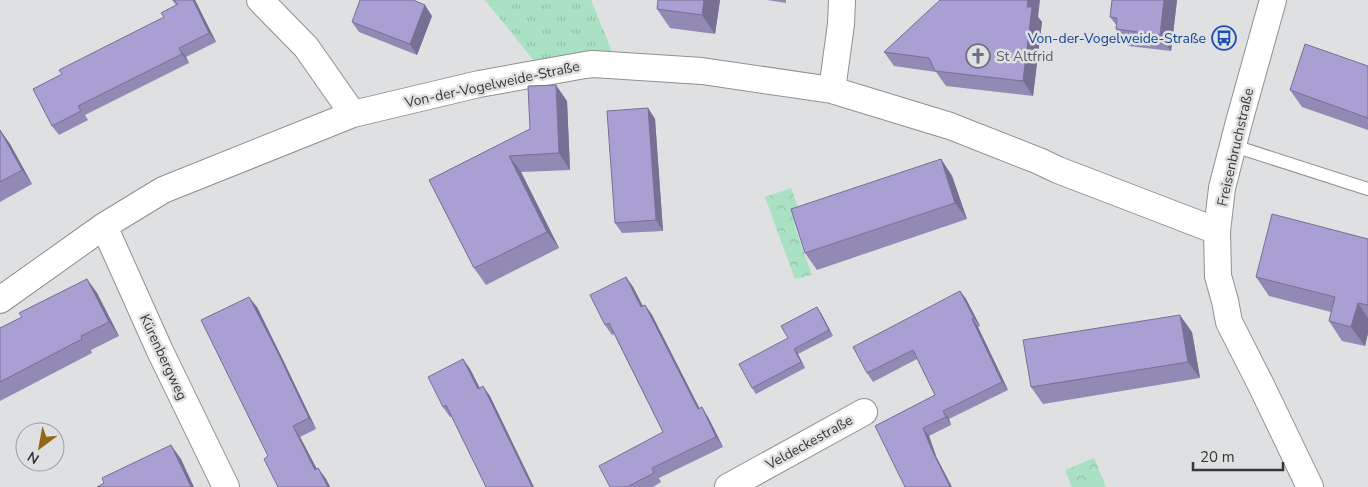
<svg xmlns="http://www.w3.org/2000/svg" width="1368" height="487" font-family="'Nunito Sans',sans-serif">
<style>
.grass{fill:url(#grass-tufts)}
.park{fill:url(#park-crowns)}
.lines{fill:none;stroke-linecap:round;stroke-linejoin:round}
.lane-casing{stroke:#8f9092;stroke-width:14}
.street-casing{stroke:#8f9092;stroke-width:28}
.lane{stroke:#fff;stroke-width:12}
.street{stroke:#fff;stroke-width:26}
.wall{fill:#9289b5}
.shaded-wall{fill:#776f94}
.building{fill:#aa9fd3;stroke:#776f94}
.labels{text-anchor:middle;stroke-width:5;stroke-linejoin:round;paint-order:stroke}
.transit-label{font-size:14px;fill:#164399;stroke:#dee0e1;text-anchor:end}
.worship-label{font-size:14px;fill:#5b616d;stroke:#dee0e1;text-anchor:start}
.street-label{font-size:14px;fill:#373738;stroke:#dee0e1}
</style>
<defs>
<pattern id="grass-tufts" width="24" height="20" patternUnits="userSpaceOnUse" patternTransform="scale(1.25)"><rect width="24" height="20" fill="#a9e1c2"/><path d="M3 7l-1-3M5 7V3M7 7l1-3M15 17l-1-3M17 17v-4M19 17l1-3" fill="none" stroke="#92c2a7"/></pattern>
<pattern id="park-crowns" width="20" height="18" patternUnits="userSpaceOnUse" patternTransform="scale(1.25)"><rect width="20" height="18" fill="#a9e1c2"/><path d="M2 6a3 3 0 1 1 6 0M12 15a3 3 0 1 1 6 0" fill="none" stroke="#92c2a7"/></pattern>
</defs>
<rect width="100%" height="100%" fill="#dee0e1"/>
<path class="grass" d="M485 0H591L617 64 543 72Z"/>
<path class="park" d="M791 188 803 222 794 225 812 275 795 279 765 197Z
M1094 458 1106 487H1072L1065 470Z"/>
<g class="lines">
<g class="lane-casing">
<path id="lane" d="M1234 146 1368 189"/>
</g>
<g class="street-casing">
<path id="street" d="M260 0 306 47 353 114
M1273 0 1239 122 1222 188 1217 231 1218 276 1225 301 1229 322 1261 385 1310 487
M832 90 841 24 842 0
M104 226 160 351 226 487
M0 300 104 226 163 190 353 114 479 84 585 65 593 64 702 71 832 90 950 126 1039 161 1058 170 1217 231
M728 487 864 412"/>
</g>
<use href="#lane" class="lane"/>
<use href="#street" class="street"/>
</g>
<path class="wall" d="M172 0H195L216 42 186 57 189 63 85 115 88 120 59 135 52 126 176 5Z
M658 0H720L715 34 670 28 657 9Z
M767 0H786V3Z
M1177 0 1171 51 1128 46 1116 29 1117 26 1110 17Z
M432 16 417 55 359 32 352 22Z
M1038 17 1042 22 1033 96 946 86 936 72 894 66 884 52Z
M1368 66V130L1302 107 1290 90Z
M567 101 570 170 521 172 559 248 486 285 474 268 429 180 530 129Z
M648 108 655 119 663 231 622 233 615 223Z
M0 130 10 144 32 184 0 202Z
M941 159 952 176 967 219 817 270 805 253Z
M1368 239V333L1365 346 1342 341 1329 321 1331 312 1269 296 1256 277Z
M626 277 633 287 643 306 645 305 652 315 699 408 708 417 723 447 659 478 661 482 653 487H610L663 432 614 334 612 335 605 325Z
M87 279 97 293 119 336 91 350 92 353 0 401V328L22 317Z
M960 291 966 299 980 326 978 327 1008 390 949 419 951 425 929 436 936 456 875 426 935 395 917 359 873 382 867 373Z
M257 307 283 360 316 429 300 437 317 469 318 468 326 479 330 487H278Z
M821 313 833 336 798 354 805 368 756 394 752 388 788 338Z
M1192 332 1200 378 1043 404 1031 387Z
M463 359 470 369 480 388 490 396 450 417 443 407Z"/>
<path class="shaded-wall" d="M193 0H195L216 42 209 33Z
M704 0H720L715 34 702 15Z
M1028 0H1040L1038 17 1042 22 1033 96 1023 81Z
M1164 0H1177L1171 51 1160 35Z
M425 5 432 16 417 55 410 44Z
M179 48 186 57 189 63 182 54Z
M556 85 567 101 570 170 559 153Z
M648 108 655 119 663 231 656 220Z
M0 130 10 144 32 184 22 170Z
M509 156 521 172 559 248 547 232Z
M941 159 952 176 967 219 955 203Z
M626 277 633 287 648 317 641 307Z
M87 279 97 293 119 336 109 322Z
M960 291 966 299 980 326 974 318Z
M249 297 257 307 283 360 316 429 309 418Z
M1358 303 1368 318V333L1365 346 1351 327Z
M645 305 652 315 705 419 698 409Z
M817 307 821 313 833 336 829 330Z
M1180 315 1192 332 1200 378 1188 362Z
M972 319 978 327 1008 390 1002 382Z
M794 349 798 354 805 368 801 362Z
M463 359 470 369 485 399 478 389Z
M483 386 490 396 534 487H532Z
M702 407 708 417 723 447 716 437Z
M943 411 949 419 951 425 946 417Z
M293 426 300 437 323 481 315 470Z
M923 428 929 436 936 456 952 487H950L931 448Z
M171 445 181 459 194 487H191Z
M318 468 326 479 330 487H328Z"/>
<path class="building" d="M174 0H193L209 33 179 48 182 54 78 106 81 111 52 126 33 89 62 74 59 70 164 17 161 13 178 4Z
M360 0H413L425 5 410 44 352 22Z
M658 0H704L702 15 657 9Z
M940 0H1028L1027 7H1032L1023 81 935 71 929 58 884 52Z
M1112 0H1164L1160 35 1116 29 1117 18 1110 17Z
M1305 44 1368 66V118L1290 90Z
M556 85 559 153 509 156 547 232 474 268 429 180 530 129 528 86Z
M648 108 656 220 615 223 607 111Z
M0 130 22 170 0 182Z
M941 159 955 203 805 253 791 209Z
M1272 214 1368 239V305L1358 303 1351 327 1329 321 1335 297 1256 277Z
M626 277 641 307 645 305 698 409 702 407 716 437 652 468 654 473 627 487H610L599 466 663 432 609 323 605 325 590 295Z
M87 279 109 322 81 336 82 339 0 382V328L22 317 19 313Z
M960 291 974 318 972 319 1002 382 943 411 946 417 923 428 931 448 950 487H905L875 426 935 395 913 350 867 373 853 347Z
M249 297 276 349 309 418 293 426 315 470 318 468 328 487H278L264 459 268 456 201 320Z
M817 307 829 330 794 349 801 362 752 388 739 364 788 338 781 326Z
M1180 315 1188 362 1031 387 1023 340Z
M463 359 478 389 483 386 532 487H486L446 405 443 407 428 377Z
M171 445 191 487H97L104 483 102 478Z"/>
<defs>
<g id="bus-ring" transform="scale(1.25)"><circle r="9.5" fill="#dee0e1" stroke="#1a4fb4" stroke-width="1.5"/><path d="M-5-6H5V4H4V6H2V4H-2V6H-4V4H-5ZM-3.5-4V0h7V-4ZM-3.5 1.2v1.5H-2V1.2ZM2 1.2v1.5H3.5V1.2Z" fill="#1a4fb4"/></g>
<g id="church-ring" transform="scale(1.25)"><circle r="9.5" fill="#dee0e1" stroke="#6b7280" stroke-width="1.5"/><path d="M-1.2-6h2.4v3.5h3.3v2.4h-3.3V6h-2.4V-.1h-3.3v-2.4h3.3Z" fill="#6b7280"/></g>
</defs>
<g fill-rule="evenodd">
<use href="#bus-ring" x="1224" y="38"/>
<use href="#church-ring" x="978" y="56"/>
</g>
<g class="labels">
<g class="transit-label">
<text x="1206" y="43">Von-der-Vogelweide-Straße</text>
</g>
<g class="worship-label">
<text x="996" y="61">St Altfrid</text>
</g>
<g class="street-label">
<text transform="translate(492 84) rotate(-12)" y="5">Von-der-Vogelweide-Straße</text>
<text transform="translate(1235 147) rotate(-77)" y="5">Freisenbruchstraße</text>
<text transform="translate(164 357) rotate(65)" y="5">Kürenbergweg</text>
<text transform="translate(809 442) rotate(-29)" y="5">Veldeckestraße</text>
</g>
</g>
<g transform="translate(40 447) rotate(212)"><circle r="24" fill="#dee0e1" stroke="#9b9c9d"/>
<path d="M0-4L9 19L0 12L-9 19Z" fill="#956615"/>
<text y="-8" font-size="14" font-weight="bold" text-anchor="middle" fill="#373738">N</text>
</g>
<path d="M1193 462v8h90v-8" fill="none" stroke="#373738" stroke-width="2.5"/>
<text x="1200" y="462" font-size="15" fill="#373738" stroke="#dee0e1" stroke-width="4" paint-order="stroke">20 m</text>
</svg>
